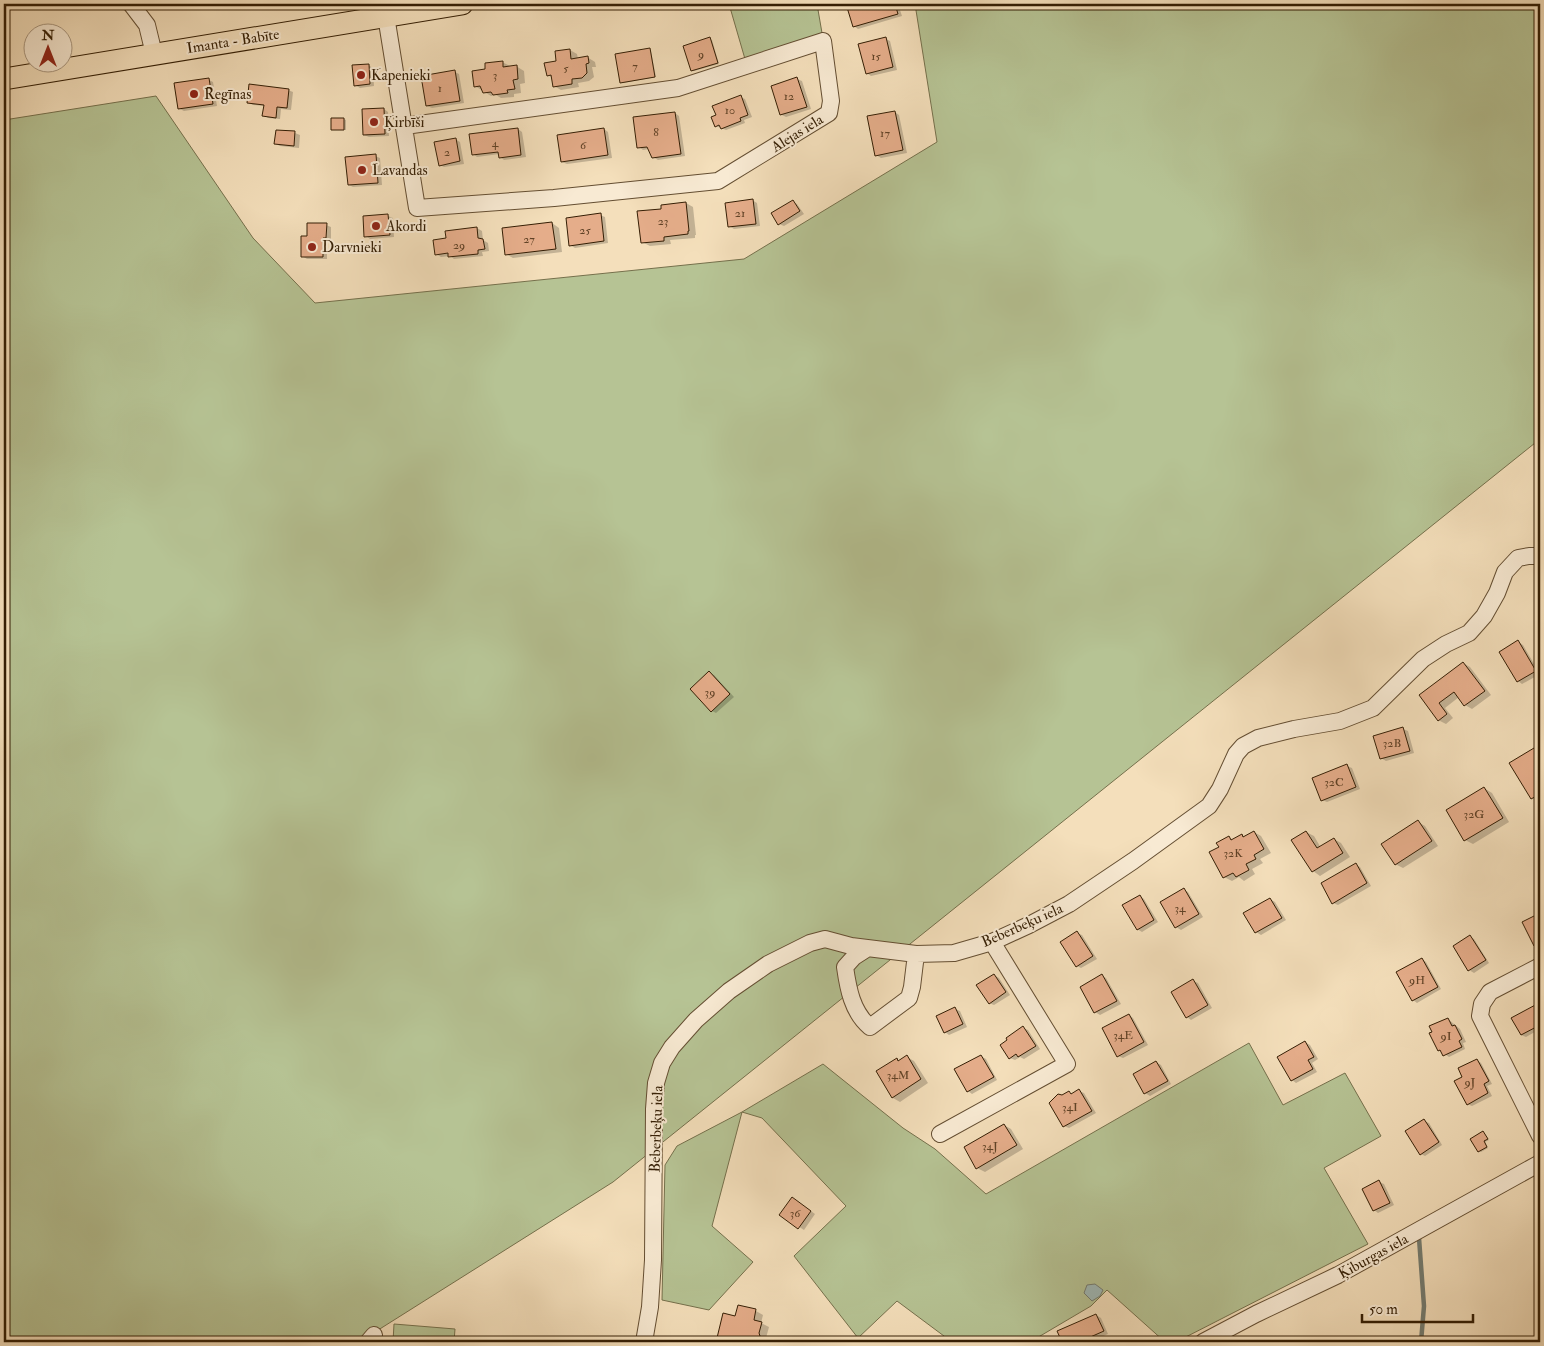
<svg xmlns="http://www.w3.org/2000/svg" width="1544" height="1346" font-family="'IM FELL Double Pica',serif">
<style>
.green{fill:#b6c394;stroke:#75704c}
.water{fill:#9fbab9;stroke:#747c71}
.shadow{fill:#0003}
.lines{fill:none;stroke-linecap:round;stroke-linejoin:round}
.stream{stroke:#747c71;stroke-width:4.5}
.building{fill:#e5ad8a;stroke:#341e04}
.minor-casing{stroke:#644e32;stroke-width:18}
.major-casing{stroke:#341e04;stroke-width:23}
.minor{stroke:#f8ead3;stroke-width:16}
.major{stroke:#f4dfbb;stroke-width:21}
.poi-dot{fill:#8f2418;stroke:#f8ead3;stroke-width:2}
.labels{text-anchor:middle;stroke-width:4;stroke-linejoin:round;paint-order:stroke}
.number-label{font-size:12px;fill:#604226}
.street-label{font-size:15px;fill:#341e04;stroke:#f8ead3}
.poi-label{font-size:15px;fill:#341e04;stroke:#f8ead3;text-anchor:start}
</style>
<rect width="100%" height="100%" fill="#f4dfbb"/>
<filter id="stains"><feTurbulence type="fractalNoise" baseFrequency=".004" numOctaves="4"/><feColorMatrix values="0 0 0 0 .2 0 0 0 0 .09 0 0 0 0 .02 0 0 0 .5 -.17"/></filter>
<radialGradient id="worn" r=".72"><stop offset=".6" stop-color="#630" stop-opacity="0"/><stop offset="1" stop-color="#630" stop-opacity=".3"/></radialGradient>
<path class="green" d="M729 4H817L822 33 745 59Z
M915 4H1540V439L613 1182 375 1332 365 1342H4V120L156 96 253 238 315 303 744 259 937 142Z
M1249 1043 1283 1105 1345 1073 1381 1136 1324 1168 1368 1244 1176 1342H1165L1107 1290 1091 1306 1030 1342H952L897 1301 858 1338 794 1256 846 1206 762 1118 742 1112 712 1226 753 1262 709 1310 662 1300 665 1165 677 1146 742 1112 823 1064 903 1128 935 1149 986 1194Z
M394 1324 455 1329 454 1342H393Z"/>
<path class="water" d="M1095 1284 1103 1290 1100 1296 1092 1301 1084 1293 1087 1285Z"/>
<path class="shadow" d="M847 4H898L902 16 858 29 854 26Z
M710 39 712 40 719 64 694 71 692 70Z
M886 39 890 41 897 70 871 76 867 73Z
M570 50 577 54 578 59 587 57 595 62 596 67H592L594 77 589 81 578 83 579 87 561 90 554 86 553 78 548 75Z
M650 50 651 51 656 77 623 83 621 82Z
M502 62 510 66H516L524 71 525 83 520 84 521 93 514 94V97L501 98 496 95 491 96 475 86 487 70Z
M368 65 373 68 374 86 360 88 355 85Z
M455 72 459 74 464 103 432 108 427 106Z
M797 79 802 81 811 109 786 117 782 115 773 87Z
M209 80 213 82 217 106 184 111 180 109Z
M288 90 293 92 291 110 281 109 280 119 268 118 264 115 265 106 253 105 248 102Z
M740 97 745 99 752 117 744 120 745 123 726 130 716 126 717 116Z
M384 109 388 112 389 136 369 137 364 135Z
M895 112 899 115 907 153 881 158 876 155Z
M675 113 679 116 685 156 658 160 653 157 649 149 643 150 639 147Z
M344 119 346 120V130L332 129Z
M518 129 522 132 526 157 504 160 500 157 499 154 477 157 473 154Z
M604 129 608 132 612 158 567 164 562 162Z
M277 131 295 133 300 135 299 148 280 146 276 144Z
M455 139 460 142 464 164 444 167 440 165Z
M375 156 380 158 382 185 353 187 349 185Z
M752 200 757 203 760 226 734 229 729 226Z
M793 202 797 204 804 214 784 226 779 224Z
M686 203 693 207 696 235H695V238L670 240 671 244 650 246 642 242 663 210Z
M600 215 605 217 608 243 575 248 570 245Z
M388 216 393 218 394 237 370 239 366 236Z
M552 223 559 228 562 252 513 258 506 254Z
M326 225 331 227V240H327V259H307L302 256 308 237Z
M477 228 482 231 483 240 488 243 489 251 482 252 483 256 454 259 450 256 441 257 436 254 447 239Z
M1518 642 1523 645 1540 674 1522 684 1518 681Z
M1463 663 1470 667 1491 695 1472 709 1465 705 1459 697 1445 708 1453 718 1446 724 1438 720 1420 696Z
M709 673 714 675 734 697 716 713 712 711Z
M1403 729 1408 731 1414 753 1386 761 1381 758Z
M1534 749 1540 753V803L1532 798 1511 763Z
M1347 766 1352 768 1360 789 1327 802 1322 800Z
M1484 788 1492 793 1509 822 1473 844 1465 840Z
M1418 822 1425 826 1438 846 1403 868 1395 864Z
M1254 832 1261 836 1271 853 1260 859 1263 863 1252 869 1255 874 1244 881 1239 877 1232 881 1224 877 1220 847 1229 837 1233 840 1242 835 1245 837Z
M1306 832 1314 836 1321 848 1334 839 1341 843 1350 857 1320 876 1313 871Z
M1356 865 1360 867 1371 886 1338 905 1333 903Z
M1184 890 1188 892 1203 917 1181 930 1176 927Z
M1140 896 1144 899 1158 922 1142 932 1137 929Z
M1270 899 1275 902 1286 920 1261 935 1256 932Z
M1540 914V948L1535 945 1524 923Z
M1077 933 1082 935 1097 959 1081 968 1077 966Z
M1470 937 1474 939 1489 963 1474 973 1469 970Z
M1422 959 1426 962 1441 989 1417 1003 1413 1000Z
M994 975 999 978 1010 995 994 1005 989 1003Z
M1102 976 1106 978 1121 1004 1100 1015 1095 1012 1081 987Z
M1193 981 1198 983 1212 1008 1191 1020 1187 1017Z
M1539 1004 1540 1005V1029L1526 1037 1521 1035Z
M955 1009 960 1011 967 1027 949 1035 945 1032Z
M1129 1015 1133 1018 1148 1045 1123 1058 1118 1056Z
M1448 1019 1460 1029 1466 1042 1463 1043 1465 1049 1449 1057 1439 1050Z
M1023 1028 1028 1030 1040 1049 1024 1059 1020 1057 1015 1060 1010 1058Z
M1305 1042 1310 1045 1318 1059 1312 1063 1317 1072 1296 1083 1292 1080Z
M981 1056 986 1059 997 1080 972 1094 968 1091Z
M907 1057 914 1061 928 1083 900 1102 893 1098 877 1071 897 1060 900 1061Z
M1477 1060 1481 1063 1492 1084 1487 1086 1492 1096 1472 1106 1467 1104 1464 1078Z
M1156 1062 1161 1065 1171 1084 1150 1096 1145 1093 1135 1074Z
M1079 1091 1084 1093 1096 1113 1069 1128 1064 1126 1062 1097 1069 1093 1072 1095Z
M1424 1121 1429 1123 1442 1145 1425 1156 1421 1154Z
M1004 1125 1011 1129 1023 1149 985 1172 977 1168Z
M1483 1132 1489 1140 1485 1142 1488 1148 1481 1152 1479 1151Z
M1379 1182 1384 1184 1394 1205 1378 1213 1374 1210Z
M797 1201 815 1214 804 1230 781 1215Z
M738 1306 756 1311 763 1315 761 1323 769 1327 766 1338 768 1342H717L724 1314 735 1317Z
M1096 1315 1101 1318 1108 1334 1089 1342H1063L1059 1331Z"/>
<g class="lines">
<path class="stream" d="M1419 1238 1424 1306 1421 1342"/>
</g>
<path class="building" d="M846 4H895L898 14 853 27Z
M710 37 718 63 691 71 683 46Z
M886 37 893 67 866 74 858 44Z
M650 48 655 77 620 83 615 54Z
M570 49 571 59 588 56 589 63 586 64 587 73 582 78 572 79V84L553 87 551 75 547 76 544 63 556 61 555 51Z
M503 61V67L517 65 518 79 513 80 515 89 507 90 508 93 493 95 491 92 483 93 480 86 474 87 472 71 485 69V63Z
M369 64 370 84 354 86 352 65Z
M455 70 460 101 426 106 421 76Z
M797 77 807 107 780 115 771 86Z
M209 78 213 104 178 109 174 83Z
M249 84 289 89 287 108 277 107 276 118 262 116 264 105 247 103Z
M741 95 748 115 740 118 741 121 721 129 719 125 715 127 711 117 716 115 712 106Z
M384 108 385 134 363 135 362 109Z
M895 111 903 150 875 156 867 116Z
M675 112 681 154 652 158 647 147 637 148 633 117Z
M331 118H344V130H331Z
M518 128 521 155 499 158 498 152 472 155 469 134Z
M604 128 608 155 561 162 557 135Z
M276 130 295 131 294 146 274 144Z
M456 138 460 161 439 166 434 142Z
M376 154 378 183 348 185 345 157Z
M753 199 756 224 728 227 725 203Z
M793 200 800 211 778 225 771 213Z
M686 202 689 231H688V234L664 237V241L641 243 637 211 661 209V205Z
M601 213 604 241 569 246 566 218Z
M388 214 390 235 364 237 363 216Z
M552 222 556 249 505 255 502 228Z
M307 223H327L326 238H323V257H301V236H307Z
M477 227 478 238 483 239 485 249 478 250V254L448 257V253L435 255 433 240 446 238 445 231Z
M1518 640 1536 671 1517 682 1499 652Z
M1463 662 1485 691 1464 706 1454 692 1439 703 1447 714 1438 721 1419 695Z
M709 671 730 694 711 712 690 689Z
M1403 727 1410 751 1380 759 1373 736Z
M1534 748 1540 758V794L1531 799 1509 763Z
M1347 764 1356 787 1321 801 1312 778Z
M1484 787 1503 818 1464 841 1446 810Z
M1418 820 1432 841 1395 865 1381 844Z
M1254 831 1264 849 1254 855 1256 859 1246 864 1249 870 1236 877 1233 873 1223 878 1209 852 1219 847 1216 843 1229 836 1231 840 1242 834 1243 837Z
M1306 831 1317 848 1334 838 1343 853 1312 872 1291 840Z
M1356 863 1367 883 1332 904 1321 883Z
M1184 888 1199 914 1175 928 1160 902Z
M1140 895 1154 920 1137 930 1122 905Z
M1270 898 1282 918 1255 933 1243 913Z
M1540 913V943L1534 946 1522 922Z
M1077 931 1093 956 1076 967 1060 942Z
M1470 935 1486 960 1468 971 1453 946Z
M1422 958 1438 987 1412 1001 1396 972Z
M994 974 1006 992 989 1004 976 985Z
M1102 974 1117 1001 1094 1013 1080 987Z
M1193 979 1208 1005 1186 1018 1171 992Z
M1539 1003 1540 1006V1025L1521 1035 1511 1018Z
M955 1007 963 1024 944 1033 936 1016Z
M1129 1014 1144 1042 1117 1057 1102 1028Z
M1448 1018 1452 1026 1455 1025 1462 1039 1459 1041 1462 1047 1443 1056 1440 1050 1438 1051 1429 1033 1432 1032 1429 1026Z
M1023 1026 1036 1046 1018 1057 1016 1054 1009 1059 1000 1045 1007 1040 1006 1038Z
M1305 1041 1314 1057 1308 1060 1313 1069 1291 1081 1277 1057Z
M907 1055 921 1079 892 1098 876 1071 897 1058 898 1061Z
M981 1055 994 1077 967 1092 954 1069Z
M1477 1059 1489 1081 1484 1084 1488 1093 1467 1105 1454 1081 1462 1077 1458 1068Z
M1156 1061 1168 1081 1144 1094 1133 1074Z
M1079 1089 1092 1111 1063 1127 1049 1103 1058 1094 1062 1095 1069 1091 1071 1094Z
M1424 1119 1439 1142 1420 1155 1405 1131Z
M1004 1124 1017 1145 976 1169 964 1147Z
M1483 1131 1488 1139 1484 1141 1487 1147 1478 1152 1470 1139Z
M1379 1180 1390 1203 1373 1211 1362 1189Z
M792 1197 811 1211 798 1229 779 1215Z
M738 1305 756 1309 754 1320 762 1322 759 1333 761 1339 760 1342H716L723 1313 735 1316Z
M1096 1314 1104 1331 1079 1342H1062L1057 1331Z
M472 1338H486V1342H472Z
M591 1341H618V1342H591Z"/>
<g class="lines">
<g class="minor-casing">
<path id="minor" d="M131 4 147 25 154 54
M386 16 417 208 554 198 718 181 829 113 831 101 823 41 678 88 405 126
M868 948 854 957 845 967C848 988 852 1012 870 1027L909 998 912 987 916 954
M1540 966 1490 992 1482 1004 1480 1016 1540 1136
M940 1134 1067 1064 992 942
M368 1342 374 1335
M644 1342 650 1307 653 1260 654 1109 656 1083 662 1063 672 1047 696 1020 729 991 768 964 810 943 825 939 851 946 916 954 954 953 992 942 1029 925 1069 904 1133 861 1209 806 1220 789 1236 754 1243 746 1258 738 1294 729 1340 721 1373 708 1423 659 1446 644 1469 633 1484 616 1497 593 1505 572 1518 558 1529 556H1540
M1203 1342 1256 1314 1338 1275 1540 1163"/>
</g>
<g class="major-casing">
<path id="major" d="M4 79 462 4"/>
</g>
<use href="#minor" class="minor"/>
<use href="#major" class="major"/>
</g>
<g class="poi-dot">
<circle cx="361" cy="75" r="5"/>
<circle cx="194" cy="94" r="5"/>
<circle cx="374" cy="122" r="5"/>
<circle cx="362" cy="170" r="5"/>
<circle cx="376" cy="226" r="5"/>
<circle cx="312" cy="247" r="5"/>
</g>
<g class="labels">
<g class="number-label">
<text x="701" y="58">9</text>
<text x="876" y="60">15</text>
<text x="635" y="70">7</text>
<text x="566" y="72">5</text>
<text x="495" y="79">3</text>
<text x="440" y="92">1</text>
<text x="789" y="100">12</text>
<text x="730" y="114">10</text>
<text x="656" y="136">8</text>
<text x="885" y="137">17</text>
<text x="495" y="147">4</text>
<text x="583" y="149">6</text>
<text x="447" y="156">2</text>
<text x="740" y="217">21</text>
<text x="663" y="225">23</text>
<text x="585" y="234">25</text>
<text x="529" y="243">27</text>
<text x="459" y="249">29</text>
<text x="710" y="696">39</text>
<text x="1392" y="747">32B</text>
<text x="1334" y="786">32C</text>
<text x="1474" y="818">32G</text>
<text x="1233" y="857">32K</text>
<text x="1180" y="912">34</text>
<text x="1417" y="984">9H</text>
<text x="1123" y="1039">34E</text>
<text x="1446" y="1040">9I</text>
<text x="898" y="1079">34M</text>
<text x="1470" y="1086">9J</text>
<text x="1070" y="1111">34I</text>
<text x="990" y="1150">34J</text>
<text x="795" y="1217">36</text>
</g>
<g class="street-label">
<text transform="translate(233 41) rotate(-9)" y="5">Imanta - Babīte</text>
<text transform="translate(797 133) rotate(-32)" y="5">Alejas iela</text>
<text transform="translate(1022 925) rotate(-24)" y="5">Beberbeķu iela</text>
<text transform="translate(656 1129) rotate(-88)" y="5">Beberbeķu iela</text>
<text transform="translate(1373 1256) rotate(-29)" y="5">Ķiburgas iela</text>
</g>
<g class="poi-label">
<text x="371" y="80">Kapenieki</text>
<text x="204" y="99">Regīnas</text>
<text x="384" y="127">Ķirbīši</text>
<text x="372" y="175">Lavandas</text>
<text x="386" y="231">Akordi</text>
<text x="322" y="252">Darvnieki</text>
</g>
</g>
<rect width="1544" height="1346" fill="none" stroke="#f4dfbb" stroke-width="20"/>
<rect x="5" y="5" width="1534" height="1336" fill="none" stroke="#341e04" stroke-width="2.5"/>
<rect x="10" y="10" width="1524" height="1326" fill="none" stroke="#341e04"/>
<g transform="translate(48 48)"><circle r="24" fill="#f8ead3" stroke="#aa9880"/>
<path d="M0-4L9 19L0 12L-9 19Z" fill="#8f2418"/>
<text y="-8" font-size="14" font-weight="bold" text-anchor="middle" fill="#341e04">N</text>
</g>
<path d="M1362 1314v8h111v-8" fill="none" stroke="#341e04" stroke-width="2.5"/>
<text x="1369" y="1314" font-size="15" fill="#341e04" stroke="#f8ead3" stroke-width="4" paint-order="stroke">50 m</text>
<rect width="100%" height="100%" filter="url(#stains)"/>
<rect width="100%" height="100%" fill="url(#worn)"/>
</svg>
